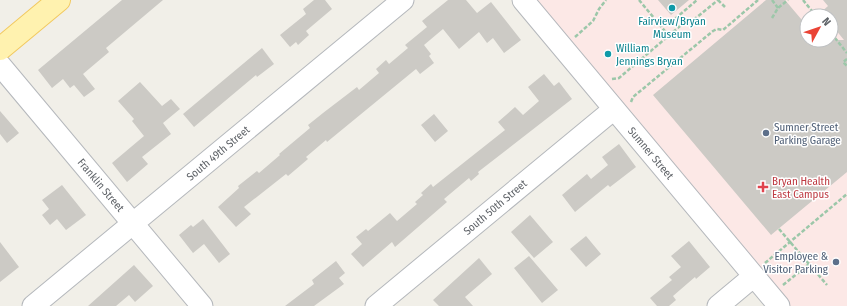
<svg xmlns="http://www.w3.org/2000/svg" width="847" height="306" font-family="'Fira Sans Condensed',sans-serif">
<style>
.medical{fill:#fce8e6;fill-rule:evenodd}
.building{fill:#cccac5}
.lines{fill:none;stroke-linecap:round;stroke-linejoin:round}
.minor-casing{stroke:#b5b8bc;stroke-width:23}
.major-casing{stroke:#f2c960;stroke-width:24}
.path{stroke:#9cc7a9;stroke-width:2.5;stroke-dasharray:4 2;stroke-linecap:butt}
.minor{stroke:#fff;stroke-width:21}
.major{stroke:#fff2af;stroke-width:22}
.culture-dot{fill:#0f9aa8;stroke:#fff;stroke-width:1.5}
.service-dot{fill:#5c6f8a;stroke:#fff;stroke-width:1.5}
.health-dot{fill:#e0444e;stroke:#fff;stroke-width:1.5}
.labels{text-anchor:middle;stroke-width:3;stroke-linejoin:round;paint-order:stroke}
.culture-label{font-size:11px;fill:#0d838f;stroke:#fff}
.service-label{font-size:11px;fill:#4e5e75;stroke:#fff;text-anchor:start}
.street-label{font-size:11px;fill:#5f6368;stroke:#fff}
.health-label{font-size:11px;fill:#be3a42;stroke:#fff;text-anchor:start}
</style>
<rect width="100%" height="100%" fill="#f1efe8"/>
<path class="medical" d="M523 0H847V306H779ZM807 16H831V40H807Z"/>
<path class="building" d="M122 0H163L106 48 109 52 83 74 95 89 84 97 74 85 70 88 63 79 52 88 38 70Z
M314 0H325L332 9 306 31 309 35 298 45 296 42 290 47 280 35 306 14 303 9Z
M448 0H466L477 13 491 2 521 40 504 53 493 38 487 43 479 32 459 49 443 29 424 45 431 54 429 56 434 63 420 74 416 69 327 142 326 140 306 157 308 159 288 176 286 174 244 207 251 214 236 227 218 207 239 188 238 186 257 171 259 173 280 155 279 154 310 128 308 125 323 113 357 87 359 90 379 73 376 69 386 60 389 64 408 48 405 45 427 27 422 21Z
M658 0H689L671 15Z
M766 0H785L807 26V40H844L831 24V16H817L828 6 823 0H847V172L771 235 653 95Z
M262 48 274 64 257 77 256 75 194 127 183 114Z
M544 74 554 86 559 82 572 99 478 172 479 174 471 181 469 178 444 199 447 202 395 247 392 242 363 267 351 254 362 244 356 237 366 229 368 231 390 213 397 221 417 204 415 202 423 195 421 193 431 184 433 187 505 130 498 122 515 107 523 115 539 101 528 87Z
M140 82 162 106 171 99 180 109 163 123 171 134 142 157 148 164 127 182 112 163 144 136 132 121 134 119 118 101Z
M0 111 19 133 7 143 0 134Z
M434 114 448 131 435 142 421 125Z
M619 144 636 167 610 187 608 185 575 212 562 195 587 174 591 179 608 165 602 157Z
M62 185 86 215 66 230 57 219 50 225 42 215 49 209 42 200Z
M530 215 553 242 534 258 511 232Z
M203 219 230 254 219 263 204 244 193 253 179 235 191 225 193 227Z
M586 236 601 254 586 267 570 249Z
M689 241 710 267 696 279 695 277 673 296 676 300 669 306H657L650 298 672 280 669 277 681 267 671 256Z
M0 242 19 267 0 282Z
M529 256 558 290 542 303 514 268Z
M479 258 492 274 465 297 473 306H439L433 300Z
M336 261 345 273 339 278 344 284 314 306H285L314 284 312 280Z
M134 265 153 286 135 302 129 295 116 306H88Z"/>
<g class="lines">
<g class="minor-casing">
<path id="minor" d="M523 0 779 306
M0 65 202 306
M33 306 403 0
M376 306 614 109
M718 306 754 276"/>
</g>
<g class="major-casing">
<path id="major" d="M0 49 59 0"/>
</g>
<path class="path" d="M639 0 659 24 676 18 697 0
M718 0 725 7
M772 0 778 8
M803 0 816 16
M677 18 691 22 718 0
M772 18 778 8 788 0
M659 24 669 36
M831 33 847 53
M575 37 593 21 599 9 606 0
M847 59 843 62 847 66
M612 79 619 78 686 21
M631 102 633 97 713 31 717 29 723 30 758 0
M779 229 827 285
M765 263 847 194
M783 285 809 264"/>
<use href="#minor" class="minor"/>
<use href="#major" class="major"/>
</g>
<g class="culture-dot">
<circle cx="672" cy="8" r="4"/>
<circle cx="608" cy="54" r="4"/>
</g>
<g class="service-dot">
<circle cx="766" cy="133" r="4"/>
<circle cx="836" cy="262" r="4"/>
</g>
<path class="health-dot" d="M761 181h4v4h4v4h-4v4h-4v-4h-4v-4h4z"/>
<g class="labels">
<g class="culture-label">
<text x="672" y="25">Fairview/Bryan<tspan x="672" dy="13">Museum</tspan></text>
<text x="616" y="52" text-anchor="start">William<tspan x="616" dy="13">Jennings Bryan</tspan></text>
</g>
<g class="service-label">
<text x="774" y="131">Sumner Street<tspan x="774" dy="13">Parking Garage</tspan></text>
<text x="828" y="260" text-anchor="end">Employee &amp;<tspan x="828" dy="13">Visitor Parking</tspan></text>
</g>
<g class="street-label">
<text transform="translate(218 153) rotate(-40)" y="4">South 49th Street</text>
<text transform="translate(651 153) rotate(50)" y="4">Sumner Street</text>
<text transform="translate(101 185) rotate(50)" y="4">Franklin Street</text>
<text transform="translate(495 207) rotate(-40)" y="4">South 50th Street</text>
</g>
<g class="health-label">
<text x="772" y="185">Bryan Health<tspan x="772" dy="13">East Campus</tspan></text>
</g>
</g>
<g transform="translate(819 28) rotate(50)"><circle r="19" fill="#ffffff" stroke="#bfc1c3"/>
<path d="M0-3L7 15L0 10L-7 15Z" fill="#ea4335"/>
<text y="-6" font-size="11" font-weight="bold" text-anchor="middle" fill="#5f6368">N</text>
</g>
</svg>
